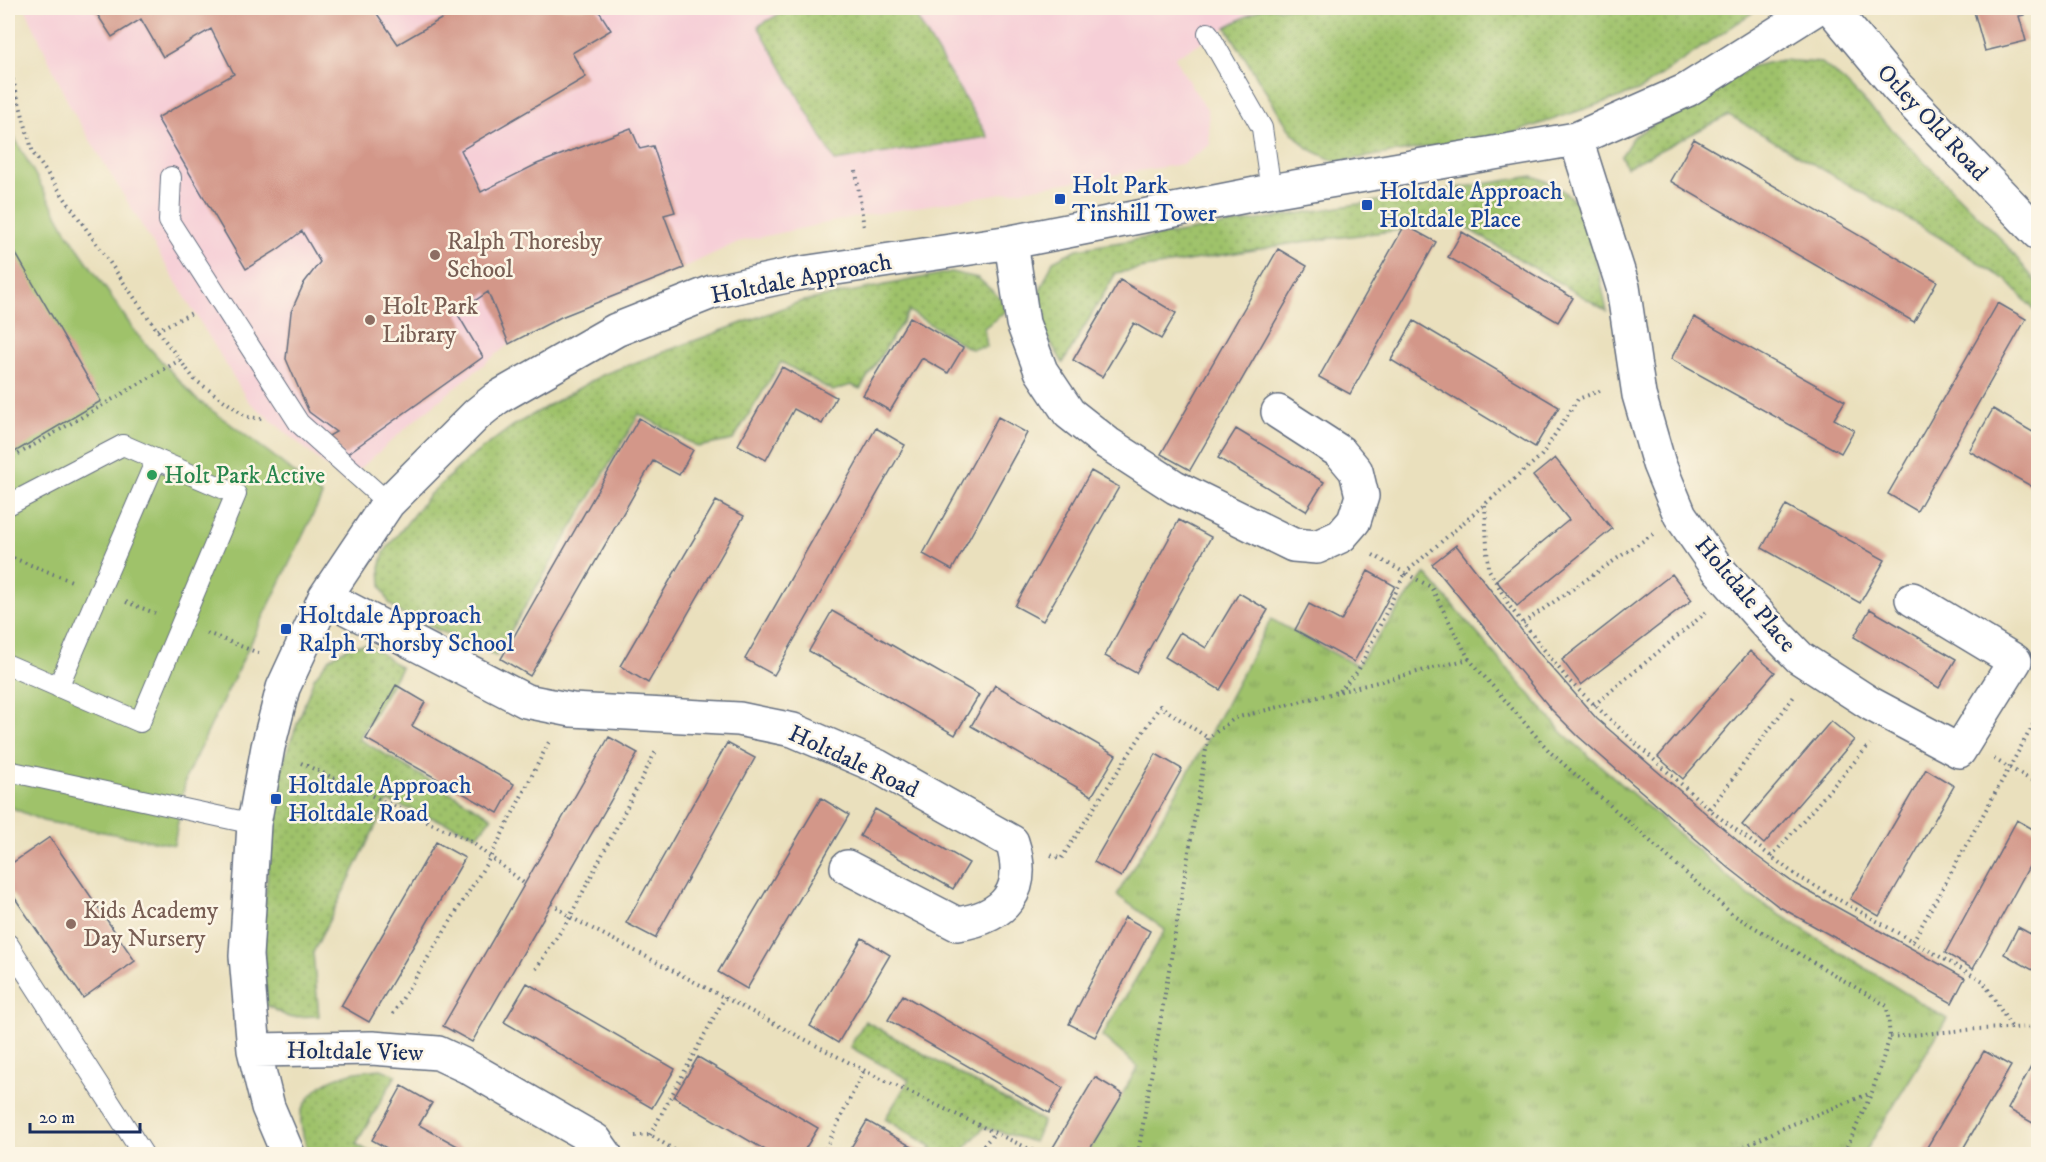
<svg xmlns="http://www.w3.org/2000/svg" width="2046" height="1162" font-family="'IM FELL DW Pica',serif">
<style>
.built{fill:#f6cfd7}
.grass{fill:url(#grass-dots);stroke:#5d7864;stroke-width:1.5}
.park{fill:url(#park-tufts);stroke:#5d7864;stroke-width:1.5}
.pitch{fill:#9fc26b;stroke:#5d7864;stroke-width:1.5}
.building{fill:#d39789}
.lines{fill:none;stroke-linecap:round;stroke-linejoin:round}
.service-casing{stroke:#636d7f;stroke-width:22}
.minor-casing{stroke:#636d7f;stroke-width:36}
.tertiary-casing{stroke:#636d7f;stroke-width:36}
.path{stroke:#636d7f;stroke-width:4;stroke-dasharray:1.5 4.5;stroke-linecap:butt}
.service{stroke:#fff;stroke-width:20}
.minor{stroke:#fff;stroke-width:33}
.tertiary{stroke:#fff;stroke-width:33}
.transit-dot{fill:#1a4fb4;stroke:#fcf5e5;stroke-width:2}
.education-dot{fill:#8d6e63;stroke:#fcf5e5;stroke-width:2}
.leisure-dot{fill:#2e9e5b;stroke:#fcf5e5;stroke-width:2}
.labels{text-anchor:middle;stroke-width:5;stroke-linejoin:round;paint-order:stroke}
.street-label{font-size:24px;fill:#1b2f5e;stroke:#fcf5e5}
.transit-label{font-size:24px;fill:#164399;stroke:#fcf5e5;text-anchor:start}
.education-label{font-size:24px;fill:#785e54;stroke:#fcf5e5;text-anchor:start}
.leisure-label{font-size:24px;fill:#27864d;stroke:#fcf5e5;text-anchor:start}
</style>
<defs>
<pattern id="grass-dots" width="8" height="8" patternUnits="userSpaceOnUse" patternTransform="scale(1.5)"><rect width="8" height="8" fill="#9fc26b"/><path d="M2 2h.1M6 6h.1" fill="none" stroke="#819e5b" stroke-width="1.8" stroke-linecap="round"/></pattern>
<pattern id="park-tufts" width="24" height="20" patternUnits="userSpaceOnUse" patternTransform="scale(1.5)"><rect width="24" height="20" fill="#9fc26b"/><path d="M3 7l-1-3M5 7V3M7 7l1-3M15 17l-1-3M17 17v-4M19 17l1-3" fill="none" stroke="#819e5b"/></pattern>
</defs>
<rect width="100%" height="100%" fill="#fcf5e5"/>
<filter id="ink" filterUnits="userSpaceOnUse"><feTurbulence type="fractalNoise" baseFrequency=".0167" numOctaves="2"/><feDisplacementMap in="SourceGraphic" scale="12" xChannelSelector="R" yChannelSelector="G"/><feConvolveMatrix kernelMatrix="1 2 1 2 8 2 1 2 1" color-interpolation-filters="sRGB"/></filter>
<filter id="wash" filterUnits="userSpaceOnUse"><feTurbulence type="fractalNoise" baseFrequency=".008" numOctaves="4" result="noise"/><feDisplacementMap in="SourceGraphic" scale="24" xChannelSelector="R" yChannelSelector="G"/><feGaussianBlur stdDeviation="1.35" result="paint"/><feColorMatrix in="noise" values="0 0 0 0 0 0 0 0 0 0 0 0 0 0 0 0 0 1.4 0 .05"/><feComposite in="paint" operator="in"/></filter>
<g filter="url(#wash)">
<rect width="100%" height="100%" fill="#eae0bd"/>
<path class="built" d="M25 8H1262L1175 57 1190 84 1208 110 1210 145 1182 164 855 217 738 242 683 268 561 317 509 344 414 421 345 482 248 401 70 107Z"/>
<path class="grass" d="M790 8H911L988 137 835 161 758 26Z
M1262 8H1759L1638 91 1513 133 1336 162 1307 148 1289 129 1226 27Z
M1782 60 1822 63 1844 81 2002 240 2038 284V314L2006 280 1939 237 1729 115 1627 167 1621 156 1634 136 1753 66Z
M1533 176C1547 181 1563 188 1573 200 1593 224 1600 281 1607 311L1458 223 1301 242 1116 273 1063 363 1043 330 1040 291 1053 261 1077 249Z
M951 272 978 278 1001 299 1006 311 984 328 987 347 970 349 909 311 860 389 851 385 833 391 781 362 733 440 698 447 639 414 496 656 400 613 389 603 381 586 380 568 384 552 429 495 468 459 513 426 602 375 799 302Z
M369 644 401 668 359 739 492 817 478 835 388 801 313 953 319 1016 288 1017 266 1005 263 920 272 826 282 765 314 678 329 659 350 646Z
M865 1021 1043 1121 1034 1142 984 1127 960 1154H928L932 1147 885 1119 909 1080 850 1047Z
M381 1069 396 1075 356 1144 373 1154H309C305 1143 299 1126 301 1114 301 1110 305 1105 307 1101 322 1076 354 1071 381 1069Z"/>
<path class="park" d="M1425 573 1563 733 1750 896 1947 1019 1864 1154H1087L1138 1067 1102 1036 1165 930 1117 895 1208 738 1271 619 1357 666Z"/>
<path class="pitch" d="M13 135 67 232 136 333 195 398 271 454 322 496 186 777 174 845 43 821 8 806V138Z"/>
<g id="blocks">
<path class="building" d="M93 8H373L398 44 460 8H597L611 30 572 53 586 77 461 150 481 192 537 164 631 128 640 149 653 146 675 212 664 215 684 268 561 317 509 344 488 292 457 313 483 357 344 456 327 437 336 432 309 412 286 359 291 312 304 283 320 262 302 231 277 250 246 269 157 118 234 74 211 29 163 57 141 19 112 37Z
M1973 8H2022L2024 15 2019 16 2026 41 1985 51Z
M1694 139 1937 281 1914 322 1670 181Z
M1405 225 1436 242 1350 394 1319 377Z
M1462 232 1573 298 1558 322 1448 257Z
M8 240 101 401 8 456Z
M1278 249 1307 266 1190 470 1161 454Z
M1120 280 1176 313 1161 339 1134 323 1102 377 1073 360Z
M1998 303 2026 319 1917 511 1888 494Z
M910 317 963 348 948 373 922 358 890 411 863 395Z
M1694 317 1845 401 1834 419 1854 430 1841 453 1671 359Z
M1414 321 1559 407 1535 447 1391 360Z
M782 367 836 397 822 424 794 409 766 460 738 445Z
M1993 409 2038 435V490L1969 451Z
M998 417 1027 433 952 570 923 554Z
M639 418 693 450 679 475 653 461 530 676 501 659Z
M876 428 905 445 774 675 745 659Z
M1236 429 1324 482 1306 511 1218 458Z
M1555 458 1612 529 1517 606 1496 580 1569 520 1533 476Z
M1091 471 1119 487 1043 621 1015 606Z
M716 501 744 516 648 683 620 666Z
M1786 505 1885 560 1860 603 1762 548Z
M1179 520 1211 537 1136 673 1105 656Z
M1456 545 1540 654 1597 719 1747 849 1795 884 1965 978 1952 1003 1778 906 1729 868 1579 737 1551 709 1432 564Z
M1368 571 1395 586 1354 662 1295 630 1309 604 1341 621Z
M1672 574 1692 600 1581 685 1562 660Z
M1239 593 1268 610 1220 690 1165 657 1180 632 1206 648Z
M1870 609 1956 659 1939 688 1854 637Z
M832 611 979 695 955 735 809 651Z
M1750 651 1775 672 1683 779 1658 757Z
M396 685 425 702 412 726 514 784 498 813 366 739Z
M995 685 1116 755 1092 796 971 726Z
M1831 721 1854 740 1764 844 1742 825Z
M609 737 638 753 472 1042 443 1026Z
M727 743 755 758 655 938 626 923Z
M1156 754 1182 769 1121 877 1094 862Z
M1926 769 1954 786 1879 916 1850 899Z
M821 798 849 815 747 989 718 972Z
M875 809 969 863 953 889 860 836Z
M2017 820 2038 832V850L1973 969 1945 953Z
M50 837 135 961 83 998 8 888V866Z
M436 842 465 858 369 1022 341 1006Z
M1125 917 1150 931 1095 1037 1069 1024Z
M2018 927 2038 938V973L2004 954Z
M862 938 890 955 838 1043 810 1026Z
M527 983 675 1069 652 1108 504 1022Z
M903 995 1063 1088 1049 1113 888 1020Z
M1984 1051 2011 1066 1960 1154H1923Z
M698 1057 818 1128 802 1154H772L674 1097Z
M2031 1067 2038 1071V1126L2008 1109Z
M1095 1077 1123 1094 1087 1154H1049Z
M402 1086 432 1103 419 1125 472 1154H397L372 1140Z
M867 1121 921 1152 920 1154H847Z"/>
</g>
</g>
<g filter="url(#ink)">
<use href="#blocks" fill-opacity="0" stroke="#636d7f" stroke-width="1.5"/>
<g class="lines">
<g class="service-casing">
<path id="service" d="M1208 33 1262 128 1271 191
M171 177 169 221 299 423 388 503
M8 505 123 445 236 494 140 722 8 665
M58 687 156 460
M8 771 254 824
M8 944 143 1154"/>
</g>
<g class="minor-casing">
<path id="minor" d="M1576 139 1623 287 1639 395 1659 464 1680 515 1717 568 1766 623 1800 658 1871 704 1959 751 2015 661 1912 599
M1011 242 1023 323 1041 371 1069 413 1107 443 1175 487 1293 545 1317 547 1341 536 1354 521 1362 496 1356 471 1340 452 1278 412
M325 597 526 701 572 710 739 719 793 730 877 766 1012 842C1028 891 1005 917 957 924L847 867
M254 1050 372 1048 438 1053 466 1066 595 1140 605 1154
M288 1154 268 1107 254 1050 246 956 254 824 268 747 283 688 325 597 388 503 477 414 497 398 616 330 712 292 796 274 1011 242 1271 191 1576 139 1687 90 1817 8"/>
</g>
<g class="tertiary-casing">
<path id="tertiary" d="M1831 8 1897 87 2038 233"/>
</g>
<path class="path" d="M8 62 33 153 157 330 195 380 247 417 263 419
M856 171 864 228H862
M157 330 194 312
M8 460 180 360
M1485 505 1488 568 1510 607 1569 681 1644 751 1715 814 1797 876 1983 981 2012 1028
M1373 555 1405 573 1541 456 1578 399 1602 390
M8 556 74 582
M126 602 155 613
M1523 623 1653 534
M207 633 261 654
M1339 691 1358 671 1405 573 1431 587 1469 659
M1594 705 1709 610
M1994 759 2038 784
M301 763 470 841 525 884
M1710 809 1795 695
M1051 855 1061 859 1160 706 1208 738
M1771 857 1870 744
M552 903 570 917 873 1075 1040 1154
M1913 941 2038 716
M536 969 570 917 657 749
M393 1014 491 856 549 742
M1890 1037 1977 1029 2038 1027
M650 1135 725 997
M635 1136 650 1135 681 1154
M823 1154 864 1070
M975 1154 995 1133
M1138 1154 1208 738 1235 718 1469 659 1550 752 1732 914 1887 1006 1890 1037 1872 1092 1844 1154
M1728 1154 1783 1128 1871 1093"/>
<use href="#service" class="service"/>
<use href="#minor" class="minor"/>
<use href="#tertiary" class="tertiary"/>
</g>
</g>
<g class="transit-dot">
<rect x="1054" y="193" width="12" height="12" rx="3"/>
<rect x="1361" y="199" width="12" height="12" rx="3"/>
<rect x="280" y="623" width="12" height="12" rx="3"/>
<rect x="270" y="793" width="12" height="12" rx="3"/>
</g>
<g class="education-dot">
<circle cx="435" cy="255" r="6"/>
<circle cx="370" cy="320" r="6"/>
<circle cx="71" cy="924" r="6"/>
</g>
<circle class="leisure-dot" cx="152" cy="475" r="6"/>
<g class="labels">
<g class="street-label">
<text transform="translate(1933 122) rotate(47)" y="8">Otley Old Road</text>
<text transform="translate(801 278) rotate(-11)" y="8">Holtdale Approach</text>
<text transform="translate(1746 594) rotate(50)" y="8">Holtdale Place</text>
<text transform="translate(854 761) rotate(25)" y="8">Holtdale Road</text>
<text transform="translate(355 1051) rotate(1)" y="8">Holtdale View</text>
</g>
<g class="transit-label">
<text x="1072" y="193">Holt Park<tspan x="1072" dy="28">Tinshill Tower</tspan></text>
<text x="1379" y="199">Holtdale Approach<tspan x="1379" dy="28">Holtdale Place</tspan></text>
<text x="298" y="623">Holtdale Approach<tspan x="298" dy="28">Ralph Thorsby School</tspan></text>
<text x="288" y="793">Holtdale Approach<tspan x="288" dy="28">Holtdale Road</tspan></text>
</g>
<g class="education-label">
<text x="447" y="249">Ralph Thoresby<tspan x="447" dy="28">School</tspan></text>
<text x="382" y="314">Holt Park<tspan x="382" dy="28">Library</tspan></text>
<text x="83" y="918">Kids Academy<tspan x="83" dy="28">Day Nursery</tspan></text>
</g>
<g class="leisure-label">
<text x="164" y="483">Holt Park Active</text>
</g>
</g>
<rect width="2046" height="1162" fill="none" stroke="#fcf5e5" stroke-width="30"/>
<path d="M30 1123v9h110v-9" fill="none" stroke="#1b2f5e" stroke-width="3"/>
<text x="39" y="1123" font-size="18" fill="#1b2f5e" stroke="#fcf5e5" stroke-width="4.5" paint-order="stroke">20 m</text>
</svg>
